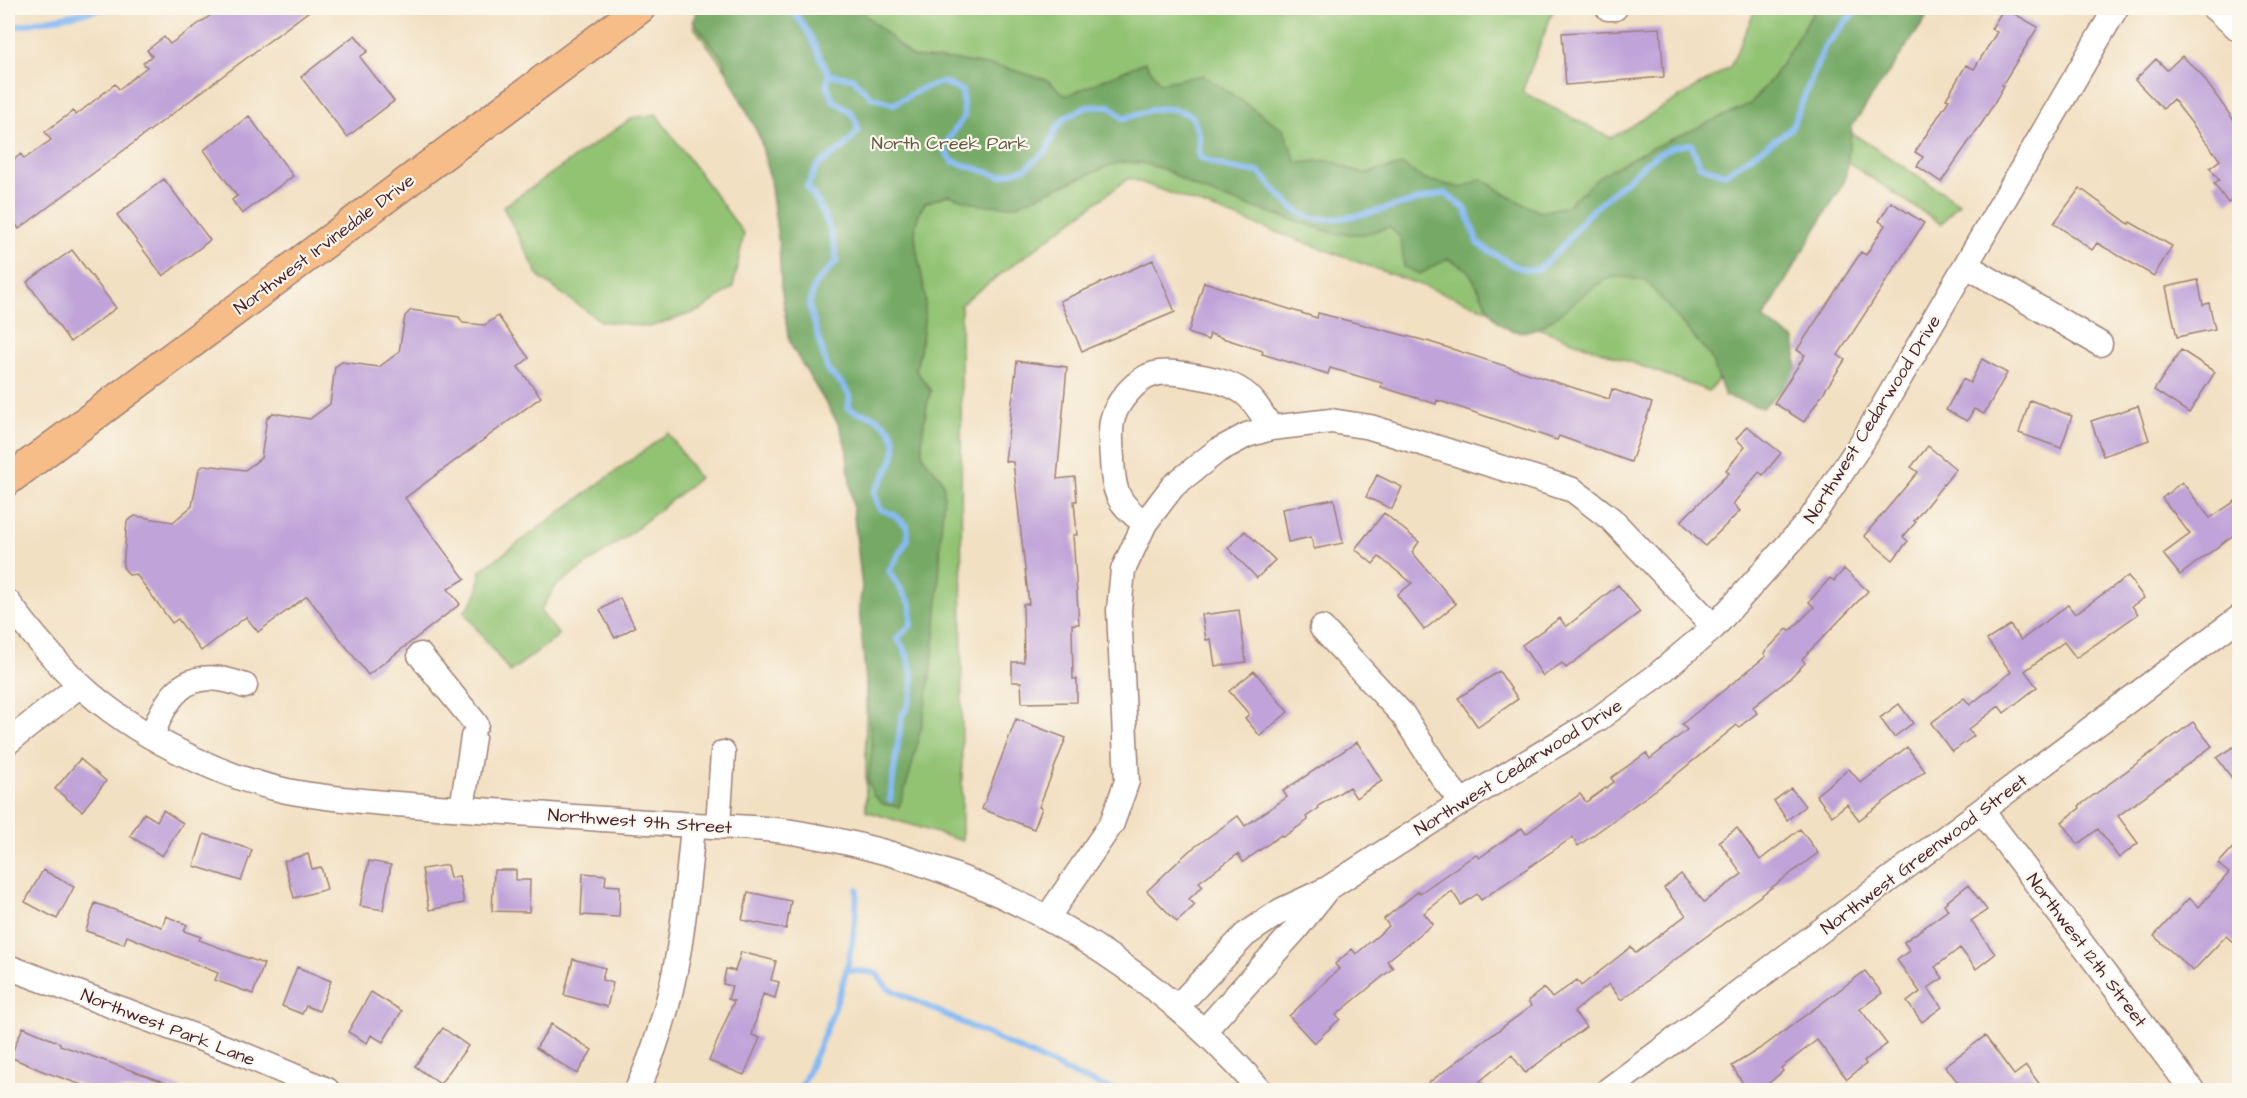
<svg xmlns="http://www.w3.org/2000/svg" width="2247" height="1098" font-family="'Architects Daughter',sans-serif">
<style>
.green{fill:#92c373;stroke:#6e714f;stroke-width:1.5}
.forest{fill:#75a965;stroke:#606448;stroke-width:1.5}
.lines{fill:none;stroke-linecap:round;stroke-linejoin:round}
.stream{stroke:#86baf4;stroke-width:6}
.building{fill:#bfa3d9}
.minor-casing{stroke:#9e8076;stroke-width:27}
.major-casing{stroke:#9e8076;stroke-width:33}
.minor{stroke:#fff;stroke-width:24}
.major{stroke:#f7bd88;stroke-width:30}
.labels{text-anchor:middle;stroke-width:4.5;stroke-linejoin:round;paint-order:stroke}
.park-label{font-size:18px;fill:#635844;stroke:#fbf7ec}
.street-label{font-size:18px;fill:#4a1f2b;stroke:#fbf7ec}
</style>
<rect width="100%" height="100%" fill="#fbf7ec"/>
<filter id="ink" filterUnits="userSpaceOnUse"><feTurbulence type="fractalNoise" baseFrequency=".0167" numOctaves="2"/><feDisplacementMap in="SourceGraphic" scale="12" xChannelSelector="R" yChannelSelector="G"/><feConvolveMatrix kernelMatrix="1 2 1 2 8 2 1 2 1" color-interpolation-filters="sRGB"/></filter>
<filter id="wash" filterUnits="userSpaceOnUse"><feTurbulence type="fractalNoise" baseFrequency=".008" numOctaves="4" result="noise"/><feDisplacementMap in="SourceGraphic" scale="24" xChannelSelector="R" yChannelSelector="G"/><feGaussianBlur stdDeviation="1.35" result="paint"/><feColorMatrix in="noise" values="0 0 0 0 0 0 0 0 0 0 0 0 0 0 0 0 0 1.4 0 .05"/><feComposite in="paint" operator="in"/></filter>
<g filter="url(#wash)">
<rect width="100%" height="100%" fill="#f2e0c2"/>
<path class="green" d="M718 8H1554L1522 92 1611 138 1730 67 1756 8H1850L1798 98 1959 203 1941 224 1846 161 1751 337 1709 391 1129 178 961 304 962 841 866 811 865 256 693 26Z
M656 114 744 234 733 287 701 310 650 327 601 321 540 278 503 207 632 118Z
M668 433 699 478 623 539 556 586 540 611 559 635 510 672 464 612C476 599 480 589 480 571Z"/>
<path class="forest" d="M697 8H858L912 57 962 61 1006 68 1047 80 1066 96 1145 62 1160 83 1203 75 1283 129 1297 163 1330 160 1361 174 1403 165 1423 179 1462 188 1482 179 1510 197 1540 212 1567 206 1601 175 1643 152 1750 104 1773 77 1816 8H1933L1852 126 1845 180 1763 319 1795 340 1797 376 1762 408 1725 396 1710 356 1646 281C1637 280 1627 277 1618 277 1592 277 1558 326 1527 331 1490 337 1485 292 1467 270 1463 265 1453 262 1447 259L1420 274 1404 267 1401 238 1389 227 1366 234H1337L1220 197 1193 186 1166 170 1142 163 1121 162 1104 168 1014 206 981 205 948 195 925 203C903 234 925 267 925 301 925 324 921 348 916 370L931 391C927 402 918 448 924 457 928 466 940 473 943 483 946 492 941 521 941 533 938 628 931 716 899 807L883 804 873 795 868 781 872 747 859 608 862 587 846 446 839 425 793 349 788 336 781 284 779 246 770 180 760 138 726 70 723 59 693 21Z"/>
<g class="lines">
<path class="stream" d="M791 8 808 32 829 75 827 85 833 101C849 109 856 114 858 131L844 147 817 166 807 187C825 209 833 233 837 261L815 284 809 305 828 371 843 385 850 396 848 408C859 415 864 412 874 417 911 436 892 467 874 492L880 509 894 515 907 526 908 539 889 571 911 605V625L897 638C913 659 920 693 902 715L890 800
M8 28 107 8
M829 75 852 78 871 97 894 104 919 90 942 82 962 91 964 116 943 148 952 161 1000 176 1026 168 1047 150 1056 129 1066 117 1087 107 1110 106 1124 119C1149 109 1167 103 1192 116L1199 135V157C1219 167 1237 171 1259 172 1272 185 1286 205 1302 214 1331 231 1411 200 1445 193L1466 210 1478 244 1514 266 1527 270 1539 269 1564 245 1587 215 1653 157 1672 147 1691 144 1700 166 1725 174 1791 129 1825 46 1858 8
M848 970 876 973 888 988 1077 1076 1114 1090
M800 1090C831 1020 856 968 857 889"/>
</g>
<g id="blocks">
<path class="building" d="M221 8H313L19 229 8 213V164L21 154 24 159 51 140 45 132 73 111 76 115 115 84 119 89 147 67 143 63 152 56 147 50 164 37 170 44Z
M2004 8 2038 27 2002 85 2004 86 1984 120 1941 182 1917 166 1923 157 1915 152 1949 100 1946 99 1966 65 1974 69 1997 32 1991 29Z
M1660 28 1664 77 1566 85 1562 33Z
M355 35 368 51 360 57 394 101 347 137 301 77Z
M2182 56 2200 73 2240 129V194L2228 203 2214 184 2219 180 2210 168 2220 160 2173 99 2163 109 2135 80 2156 59 2167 70Z
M249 116 293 176 242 214 232 200 237 196 204 150Z
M164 179 210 240 163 276 117 215Z
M2080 188 2129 224 2130 222 2172 246 2154 276 2097 243 2092 250 2054 223Z
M1891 202 1924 223 1838 355 1845 360 1804 422 1774 403 1805 355 1797 350 1861 252 1866 255 1885 225 1879 221Z
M72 250 116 308 70 342 27 282Z
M1153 260 1175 312 1082 351 1060 301Z
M2198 280 2203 305 2209 303 2215 329 2177 337 2166 287Z
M1204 282 1317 318 1318 313 1430 342 1609 399 1612 389 1652 403 1631 462 1559 436 1557 440 1437 400 1436 404 1381 387 1382 383 1330 368 1328 374 1262 354 1263 351 1210 334 1208 340 1188 333Z
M411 310 459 317 463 323 485 325 498 316 529 358 518 367 541 397 405 498 465 579 448 589 460 604 368 675 307 596 258 632 246 617 201 651 178 619 172 623 136 574 129 575 123 567 127 521 135 516 173 522 192 506 199 469 205 465 245 470 261 458 267 418 273 413 310 419 330 404 335 367 342 362 379 367 399 352 405 316Z
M2181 350 2215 372 2189 413 2154 390Z
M1982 359 2007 373 1984 414 1974 409 1967 421 1946 410 1963 379 1970 383Z
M1017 361 1067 367 1057 479 1075 477 1077 501H1074L1077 535H1073L1079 624H1072L1073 679H1077V702L1022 703 1021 682H1012V662H1024L1023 604H1029L1013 462 1005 461Z
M2030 400 2072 416 2061 448 2019 433Z
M2138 406 2149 440 2103 456 2091 421Z
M1747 426 1781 453 1763 475 1759 472 1733 504 1740 511 1705 546 1681 521 1729 473 1726 470 1745 447 1736 439Z
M1928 446 1956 469 1914 521 1916 522 1903 537 1908 541 1893 560 1864 536 1918 472 1911 467Z
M1377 475 1402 487 1392 509 1366 497Z
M2182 482 2210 518 2240 498V530L2180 575 2163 554 2190 534 2162 498Z
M1334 499 1343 543 1314 549 1311 537 1288 542 1282 509Z
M1384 513 1419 542 1412 552 1456 604 1424 630 1397 595 1412 583 1379 557 1373 564 1355 549Z
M1245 531 1275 560 1257 578 1228 548Z
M1844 569 1868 591 1802 659 1805 663 1790 678 1753 707 1757 713 1739 727 1737 725 1672 778 1578 846 1573 837 1481 900 1477 894 1461 905 1452 891 1424 913 1433 924 1387 961 1393 968 1336 1015 1340 1019 1314 1043 1289 1016 1339 969 1335 964 1352 949 1356 954 1389 926 1384 919 1419 891 1420 893 1476 854 1479 858 1522 828 1526 834 1580 794 1586 802 1614 782 1611 778 1646 753 1650 759 1687 730 1682 724 1766 656 1764 653 1787 629 1790 631 1814 607 1809 602 1830 578 1834 581Z
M2128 576 2144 598 2132 606 2138 614 2076 658 2064 642 2025 671 2037 687 2004 713 1999 706 1968 730 1974 736 1952 752 1931 723 1964 698 1970 705 2011 672 1987 640 2010 625 2021 640 2068 605 2075 614Z
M1618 585 1640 612 1566 668 1562 663 1543 676 1522 645 1560 618 1566 627Z
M620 598 635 627 615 638 600 610Z
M1239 610 1246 662 1215 666 1211 639 1206 640 1202 615Z
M1254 671 1288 712 1260 736 1245 718 1249 714 1229 691Z
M1499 671 1518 699 1478 727 1458 698Z
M1899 704 1913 723 1894 737 1880 718Z
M1016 719 1066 738 1039 807 1042 808 1034 829 982 809Z
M2193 722 2212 746 2118 816 2138 843 2119 858 2098 829 2078 844 2062 822 2080 808 2079 806Z
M1357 742 1382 781 1356 798 1349 787 1318 806 1319 808 1306 817 1308 820 1283 837 1281 835 1243 862 1238 854 1199 882 1203 886 1189 899 1195 905 1177 922 1147 891 1189 851 1238 816 1245 826 1287 797 1283 791Z
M1907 747 1925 771 1859 820 1847 804 1832 816 1816 795 1849 769 1861 783Z
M2233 747 2240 756V789L2217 758Z
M80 759 106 781 82 811 55 789Z
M1791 788 1805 806 1787 820 1774 801Z
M163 810 183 823 162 856 130 836 144 813 157 821Z
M1737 828 1760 860 1800 829 1818 853 1621 1000 1609 984 1574 1012 1586 1027 1525 1073 1512 1055 1480 1081 1487 1090H1419L1531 1006 1528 1001 1544 988 1552 998 1577 980 1581 986 1631 947 1636 953 1686 915 1664 888 1681 874 1704 902 1742 874 1719 841Z
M204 834 252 850 241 881 194 866Z
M2240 840V948L2226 936 2193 971 2154 936 2189 898 2199 907 2229 873 2218 864Z
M308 854 312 869 321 867 327 889 294 898 284 861Z
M369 861 391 865 383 910 360 906Z
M447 865 450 878 459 876 464 903 429 910 422 869Z
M43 870 74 887 57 919 25 902Z
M494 870H516V880H530L529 912 492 911Z
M583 873 606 875 605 885 620 886 619 917 581 915Z
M1968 885 1987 910 1971 921 1995 954 1976 969 1960 948 1935 967 1943 978 1928 988 1942 1007 1922 1022 1907 1002 1920 992 1897 960 1910 951 1904 942 1948 910 1944 904Z
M748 892 791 901 786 929 742 920Z
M95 903 162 927 166 916 187 925 184 931 201 937 199 940 264 964 253 994 215 980 218 973 127 936 124 944 86 931Z
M741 952 776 961 771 980 779 982 775 998 763 994 752 1035 760 1038 744 1075 709 1061 734 1001 728 999 732 986 723 984 726 969 735 971Z
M573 959 605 968 602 980 613 983 607 1007 564 995Z
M297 967 331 981 319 1011 306 1006 302 1014 282 1006Z
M1865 971 1882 993 1860 1009 1887 1044 1864 1061 1866 1064 1847 1079 1817 1040 1781 1068 1783 1071 1761 1090H1747L1732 1066 1764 1046Z
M371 992 402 1011 383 1042 371 1035 367 1043 348 1032Z
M551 1024 592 1050 577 1074 536 1048Z
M23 1027 60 1043V1045L181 1088 180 1090H96L45 1072 10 1057Z
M443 1028 468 1046 440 1084 415 1066Z
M1985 1036 2014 1075 2026 1066 2044 1090H1964L1945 1066Z"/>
</g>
</g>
<g filter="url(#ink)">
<use href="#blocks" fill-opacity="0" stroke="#9e8076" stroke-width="1.5"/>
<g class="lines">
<g class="minor-casing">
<path id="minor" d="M1608 8H1615
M2214 8 2240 30
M1967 266 2100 344
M1145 523C1117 504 1113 491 1112 458 1111 446 1110 432 1112 421 1116 402 1136 379 1154 374 1165 371 1179 373 1190 375 1208 378 1227 381 1243 392 1255 400 1262 415 1271 428
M8 602C29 630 53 659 79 684 131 733 217 776 287 791 323 798 359 801 396 804 495 811 595 819 694 825 728 827 764 827 798 833 977 862 1142 953 1260 1090
M1322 628 1403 715 1445 781 1462 802
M420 655 476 724
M152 736C169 687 193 665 245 686
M8 742 80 685
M462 808 473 737
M1982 811 2192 1090
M718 825 723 753
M1047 918 1112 823 1127 781 1119 610 1123 570 1145 523 1173 486 1217 451 1247 435 1271 428 1331 421 1370 427 1573 490 1611 519 1714 627
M8 967 242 1054 327 1090
M1177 1007 1245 935 1282 910 1327 889 1462 802 1598 719 1655 677 1714 627 1810 520 1864 439 2116 8
M1205 1030 1296 929 1324 893
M637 1090C677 1003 685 919 693 825
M1608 1090 2240 617"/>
</g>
<g class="major-casing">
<path id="major" d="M8 480 640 8"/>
</g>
<use href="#minor" class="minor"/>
<use href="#major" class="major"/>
</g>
</g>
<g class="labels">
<g class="park-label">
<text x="950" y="149">North Creek Park</text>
</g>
<g class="street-label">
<text transform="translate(324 244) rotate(-37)" y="6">Northwest Irvinedale Drive</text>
<text transform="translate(1872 419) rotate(-58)" y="6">Northwest Cedarwood Drive</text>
<text transform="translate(1518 767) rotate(-32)" y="6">Northwest Cedarwood Drive</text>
<text transform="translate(640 821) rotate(4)" y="6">Northwest 9th Street</text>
<text transform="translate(1924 854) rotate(-37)" y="6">Northwest Greenwood Street</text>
<text transform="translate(2087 950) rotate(53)" y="6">Northwest 12th Street</text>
<text transform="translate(168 1027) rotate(21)" y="6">Northwest Park Lane</text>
</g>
</g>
<rect width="2247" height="1098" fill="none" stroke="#fbf7ec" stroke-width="30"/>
</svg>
